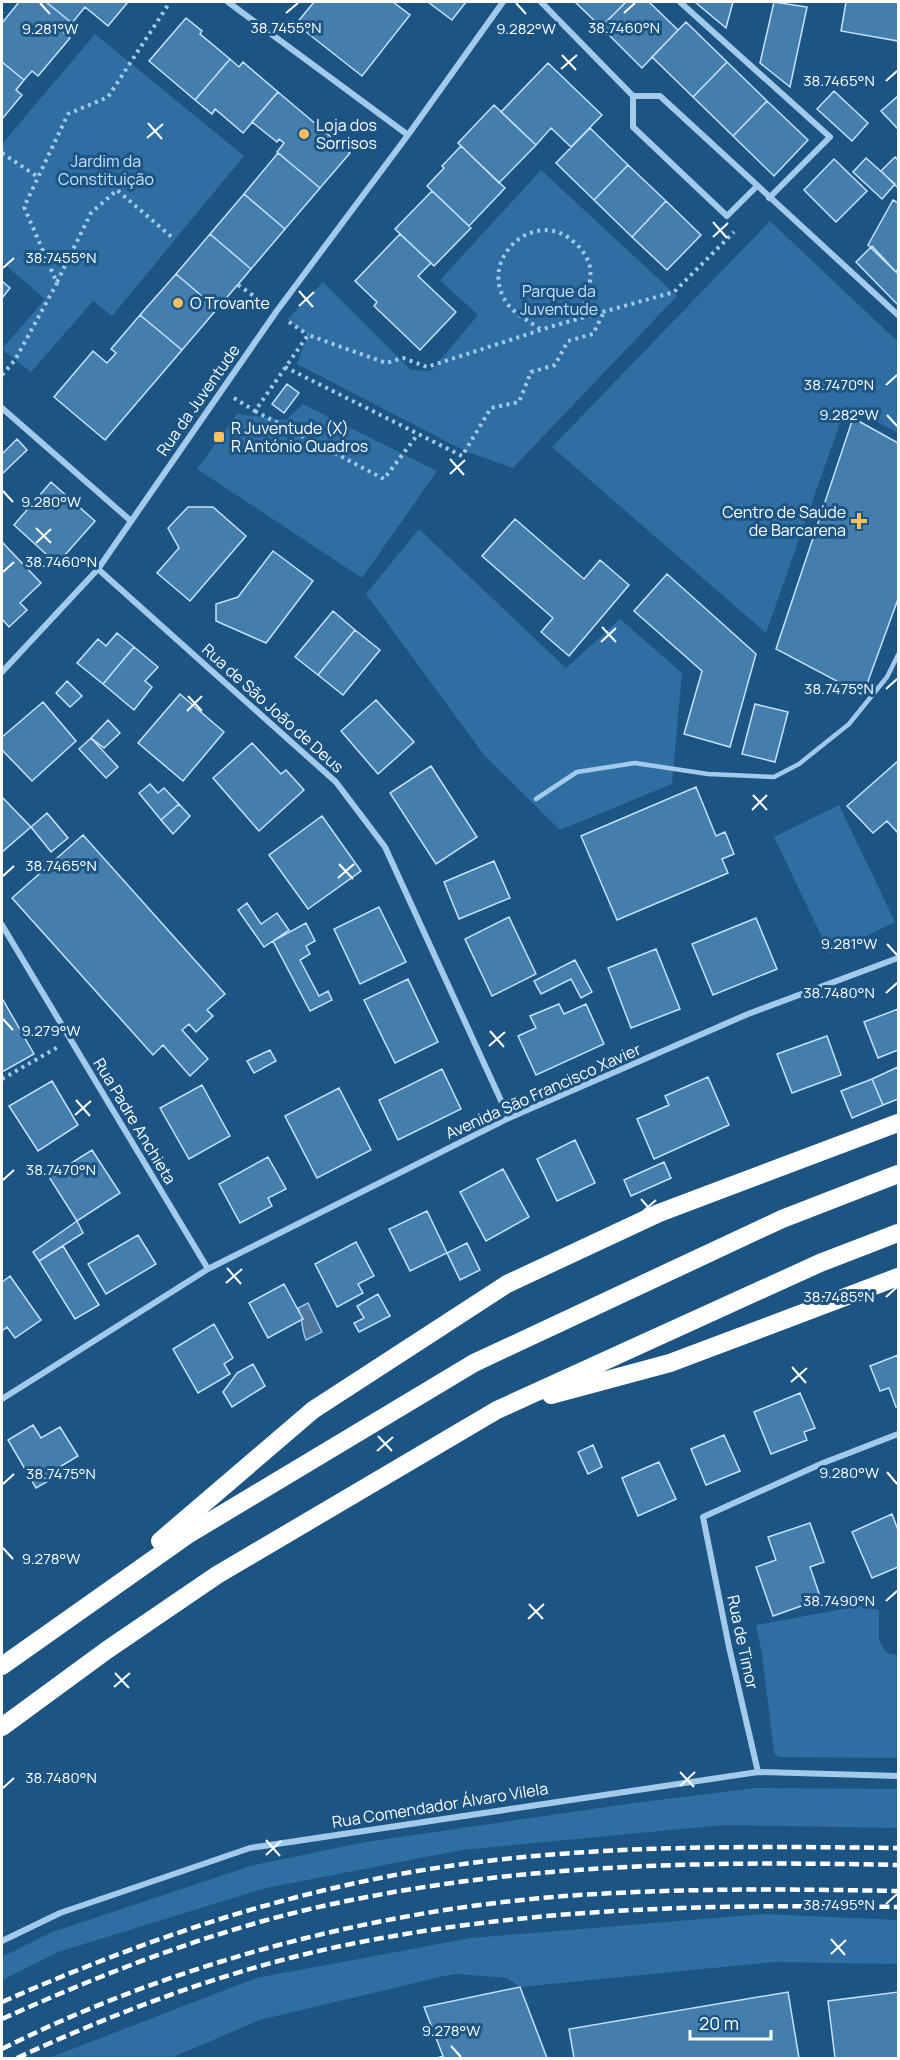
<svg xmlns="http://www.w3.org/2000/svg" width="900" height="2060" font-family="Manrope,sans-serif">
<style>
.green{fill:#2f6ea2}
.water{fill:#50789c;stroke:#96c7ed;stroke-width:1.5}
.building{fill:#447ead;stroke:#c7e2f8;stroke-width:1.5}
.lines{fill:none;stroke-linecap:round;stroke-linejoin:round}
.path{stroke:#a3caeb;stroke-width:4;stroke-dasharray:3 4.5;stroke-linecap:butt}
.lane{stroke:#a3caeb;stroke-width:4.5}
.street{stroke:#a3caeb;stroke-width:6}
.highway{stroke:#fff;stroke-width:18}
.rail{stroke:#fff;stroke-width:4.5;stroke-dasharray:10 4.5;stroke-linecap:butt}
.ticks{fill:none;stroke:#fff;stroke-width:2}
.poi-dot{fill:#fbbf60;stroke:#1c5484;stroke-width:2}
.labels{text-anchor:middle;stroke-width:6;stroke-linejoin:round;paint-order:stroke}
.poi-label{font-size:16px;fill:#fff;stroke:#1c5484;text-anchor:start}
.park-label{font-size:16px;fill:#c7e2f8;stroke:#1c5484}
.street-label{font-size:16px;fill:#fff;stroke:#1c5484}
.ticks-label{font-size:15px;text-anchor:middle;fill:#fff;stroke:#1c5484;stroke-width:6;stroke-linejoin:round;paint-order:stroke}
</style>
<rect width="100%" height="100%" fill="#1c5484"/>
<path class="green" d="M95 34 244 156 112 316 93 301 31 372 2 349 45 299 2 262V144Z
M541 170 677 296 513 468 465 451 297 364 308 335 287 320 323 282 411 370 431 371 478 315 440 280Z
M770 221 898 342V433L846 406 766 633 552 447Z
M303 404 437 471 362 578 197 469 237 414 286 420Z
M419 529 566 668 620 619 682 673 672 784 560 830 484 755 366 594Z
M839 805 895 922 830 954 774 837Z
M859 1606 879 1610V1640L884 1649 889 1654 898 1655V1758L778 1757 774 1753 762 1654 756 1625Z
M755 1788 898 1789V1828L724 1825 462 1850 266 1888 58 1952 2 1980V1957L50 1933 254 1865 366 1842 634 1803Z
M763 1914 898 1920V1964L774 1962 520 1987 507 1978 456 1974 444 1976 260 2020 171 2058H49L256 1978 471 1938Z"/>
<path class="water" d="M308 1303 322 1332 306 1340C301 1328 303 1319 298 1308Z"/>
<path class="building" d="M19 2H46L72 23 64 33 70 38 38 76 32 71 24 80 2 62V23Z
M46 2H128L108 26 85 7 72 23Z
M314 2H393L410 15 362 76 296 24Z
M428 2H466L452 20Z
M575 2H626L601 27Z
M626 2H649L678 30 642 68 601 27Z
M695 2H733L726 28Z
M774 2 807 7 790 87 760 63Z
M846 2H898V41L841 31Z
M186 18 202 31 200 34 230 59 195 100 149 61Z
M686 22 727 62 693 97 652 57Z
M230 59 239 67 243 62 278 92 243 133 215 109 212 114 195 100Z
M2 62 24 80 16 90 22 95 2 119Z
M727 62 767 101 733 136 693 97Z
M548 63 602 115 571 147 551 128 536 145 501 112Z
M834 91 868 123 852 141 817 109Z
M278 92 350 153 320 188 277 152 284 143 279 139 277 142 252 122Z
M898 96V129L881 111Z
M767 101 808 140 774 176 733 136Z
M494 105 536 145 499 183 458 143Z
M590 128 628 165 594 200 556 163Z
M461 146 505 188 469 226 427 186 444 168 442 166Z
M278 153 320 188 285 229 244 194Z
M895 157 898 160V188L881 171Z
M866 158 895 184 882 199 853 172Z
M834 159 867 191 836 222 804 190Z
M628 165 666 201 632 237 594 200Z
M432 191 471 228 434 266 395 229Z
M244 194 285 229 251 269 210 234Z
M893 200 898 203V269L896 272 868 245Z
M666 201 701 235 667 270 632 237Z
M210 234 251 269 217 309 176 274Z
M400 234 431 263 418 276 456 312 420 350 374 306 377 302 355 281Z
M872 246 898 274V305L856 262Z
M176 274 217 309 182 350 140 315Z
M2 281 10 288 2 298Z
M140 315 182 350 105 440 54 397 93 351 107 363 116 353 111 349Z
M287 384 299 393 284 413 272 404Z
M853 418 898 443V599L863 695 776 649Z
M17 439 27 450 2 474V454Z
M51 482 95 521 57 564 14 525Z
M188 507H213L246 536 190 601 157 573 179 548 168 528Z
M515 519 584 579 600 560 629 585 569 656 541 632 553 618 482 556Z
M2 542 41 583 20 603 27 610 9 627 2 619Z
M273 551 313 581 266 643 216 621V604L238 597Z
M667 574 756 654 730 747 684 734 702 671 634 611Z
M333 611 355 630 318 675 295 657Z
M355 630 380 650 343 695 318 675Z
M117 633 134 647 103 684 77 663 98 639 106 646Z
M134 647 158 667 145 681 152 687 134 710 103 684Z
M67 681 82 696 70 707 56 693Z
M180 694 224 732 183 781 138 743Z
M376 700 414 742 378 774 341 731Z
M43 702 76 741 32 781 2 750V737Z
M755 704 788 712 775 762 742 754Z
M108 720 120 733 104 748 91 738Z
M91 738 118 767 106 778 79 749Z
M252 743 281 774 286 770 304 790 259 831 213 778Z
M898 761V833L887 821 873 833 847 806Z
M431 766 477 837 436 864 390 793Z
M150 784 158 793 164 788 179 804 161 820 139 793Z
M696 787 716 836 725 832 734 854 722 859 728 873 617 920 581 836Z
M2 797 31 827 2 852Z
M179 804 190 816 173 834 161 820Z
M47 813 68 838 51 852 31 827Z
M322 816 361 871 308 909 269 855Z
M83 835 225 994 207 1010 213 1016 196 1032 189 1024 182 1030 208 1059 190 1076 163 1045 153 1055 12 898Z
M494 861 510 898 459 919 444 882Z
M247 903 261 924 277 913 289 930 264 947 238 910Z
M379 907 406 962 360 984 334 929Z
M509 917 536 974 492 996 465 939Z
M756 918 777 969 713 995 692 944Z
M306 923 315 941 306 946 310 954 300 960 319 996 328 991 332 1000 310 1011 273 941Z
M656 949 680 1009 631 1028 608 968Z
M575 960 592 992 581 998 571 979 541 994 534 981Z
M408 979 438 1042 395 1063 364 1000Z
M2 1000H3L34 1054 2 1072Z
M559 1004 564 1014 586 1004 604 1044 536 1075 518 1036 536 1028 530 1016Z
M898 1009V1050L878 1058 864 1022Z
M827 1036 841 1075 792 1093 777 1054Z
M270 1050 276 1061 254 1073 247 1061Z
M898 1067V1099L883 1105 872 1079Z
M442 1069 461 1109 398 1140 379 1100Z
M708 1077 729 1125 654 1159 637 1119 669 1105 665 1096Z
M872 1079 883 1105 852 1118 841 1091Z
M52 1081 78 1125 38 1151 9 1106Z
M202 1085 230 1136 189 1159 160 1108Z
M339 1088 371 1150 317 1178 285 1116Z
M575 1140 595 1183 557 1201 537 1159Z
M92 1150 120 1193 77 1221 49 1177Z
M268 1157 286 1189 268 1198 272 1206 240 1223 219 1184Z
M664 1162 671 1178 631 1196 624 1180Z
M503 1169 529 1217 486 1241 460 1192Z
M427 1211 447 1253 410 1271 389 1229Z
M77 1221 83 1233 39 1261 33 1252Z
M138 1235 156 1264 106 1294 88 1264Z
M356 1242 374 1276 358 1284 363 1293 337 1307 315 1264Z
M467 1243 480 1270 460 1280 447 1253Z
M63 1246 99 1305 75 1319 39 1261Z
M10 1276 41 1320 15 1338 7 1327 2 1331V1282Z
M284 1284 303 1319 268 1338 249 1303Z
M378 1294 390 1316 359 1332 354 1323 364 1318 357 1306Z
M214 1324 233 1358 224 1364 230 1374 198 1393 173 1349Z
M898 1355V1406L896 1407 889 1388 880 1391 870 1366Z
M253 1364 265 1386 232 1407 223 1392 237 1373Z
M800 1393 815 1428 804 1432 807 1440 771 1454 754 1412Z
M33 1425 41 1438 60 1427 78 1456 53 1471 57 1476 36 1488 8 1440Z
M724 1435 740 1471 706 1485 691 1449Z
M593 1445 602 1467 588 1474 578 1452Z
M659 1462 676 1499 638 1516 622 1478Z
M892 1514 898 1530V1567L872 1578 852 1532Z
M810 1523 824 1562 810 1567 821 1599 773 1616 756 1567 776 1560 768 1537Z
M520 1987 547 2058H437L443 2056 424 2007Z
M788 1992 799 2058H574L569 2029Z
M898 1992V2058H835L828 2001Z"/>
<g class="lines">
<path class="path" d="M2 153 38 177
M57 282 91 213 117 190 174 239
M238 285 264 303
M289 322 308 335
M540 329C531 322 518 316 510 307 472 262 536 203 576 244 582 249 586 256 589 263 594 280 585 300 581 317
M285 367 462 456 491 408 519 402 531 372 555 365 568 341 593 334 605 310
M2 375 15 360 57 283 24 207 68 114 108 97 170 2
M234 398 255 411 308 335 386 363 403 358 427 367 553 326 674 292 734 232
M255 411 384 479 418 434
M2 1079 58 1047"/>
<path class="lane" d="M536 799 577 772 635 763 708 774 774 777 799 764 849 724 887 677 898 655"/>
<path class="street" d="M228 2 408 135
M541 2 633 96H660L898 315
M680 2 830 137 769 198
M633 96V127L727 216 757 186
M2 408 131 521
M98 569 336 782 385 847 509 1118
M2 672 98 569 276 312 408 135 503 2
M2 925 208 1269
M2 1399 208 1269 509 1118 748 1014 898 958
M758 1772 729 1647 703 1517 823 1463 898 1434
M2 1941 60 1913 250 1848 758 1772 898 1776"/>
<path class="highway" d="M551 1395 670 1363 898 1277
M160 1541 313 1410 507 1284 659 1213 898 1123
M2 1666 189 1534 474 1363 782 1219 898 1174
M2 1727 107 1650 217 1575 497 1410 820 1263 898 1233"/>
<path class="rail" d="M2 2002C134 1944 263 1899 406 1873 568 1844 734 1846 898 1848
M2 2019C111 1970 224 1926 342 1902 529 1863 708 1861 898 1865
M2 2049C176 1961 385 1908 579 1895 686 1888 792 1889 898 1891
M17 2058C123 2009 236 1967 351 1944 535 1907 713 1904 898 1907"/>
</g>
<path class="ticks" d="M40 3 50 14M516 3 526 14M286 13 298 3M624 13 635 3M562 55 576 70M561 69 577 55M886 81 897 71M148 123 162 139M147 138 163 124M713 222 727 238M713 237 728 223M3 268 14 258M299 291 313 307M299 306 314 292M886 385 897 375M887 415 897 426M450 459 464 475M450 474 465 460M3 491 13 502M36 528 51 543M36 543 51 529M3 572 14 562M602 627 616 642M601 642 616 628M886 689 897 679M188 696 202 711M187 711 202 696M753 795 767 810M752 810 767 795M339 864 353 879M3 876 14 866M338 878 354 864M887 944 897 955M886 993 897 983M3 1019 13 1030M490 1031 504 1047M489 1046 505 1032M76 1100 90 1116M75 1115 91 1101M3 1180 14 1170M641 1199 655 1215M640 1214 656 1200M227 1268 241 1284M226 1283 242 1269M886 1297 897 1287M792 1367 806 1383M791 1382 807 1368M378 1436 392 1451M377 1451 393 1437M887 1472 897 1484M3 1484 14 1474M3 1548 13 1559M886 1601 897 1591M529 1604 543 1619M528 1619 544 1604M115 1673 129 1688M114 1687 130 1673M680 1772 694 1787M680 1786 695 1772M3 1788 14 1778M266 1840 280 1856M266 1855 281 1841M886 1904 897 1894M831 1939 845 1955M831 1954 846 1940M451 2046 461 2057"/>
<g class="poi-dot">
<circle cx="304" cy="134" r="6"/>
<circle cx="178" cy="303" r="6"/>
<rect x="213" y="431" width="12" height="12" rx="3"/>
<path d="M856 512h6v6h6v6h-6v6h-6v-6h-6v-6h6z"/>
</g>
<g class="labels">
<g class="poi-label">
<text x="316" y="131">Loja dos<tspan x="316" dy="18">Sorrisos</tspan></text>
<text x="190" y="309">O Trovante</text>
<text x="231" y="434">R Juventude (X)<tspan x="231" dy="18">R António Quadros</tspan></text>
<text x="846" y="518" text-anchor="end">Centro de Saúde<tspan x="846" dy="18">de Barcarena</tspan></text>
</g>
<g class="park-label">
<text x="106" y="167">Jardim da<tspan x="106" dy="18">Constituição</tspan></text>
<text x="559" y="297">Parque da<tspan x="559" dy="18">Juventude</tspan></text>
</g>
<g class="street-label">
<text transform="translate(198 400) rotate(-55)" y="6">Rua da Juventude</text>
<text transform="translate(273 708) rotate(42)" y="6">Rua de São João de Deus</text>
<text transform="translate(543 1091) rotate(-24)" y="6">Avenida São Francisco Xavier</text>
<text transform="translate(135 1121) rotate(59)" y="6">Rua Padre Anchieta</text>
<text transform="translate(743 1642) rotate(78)" y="6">Rua de Timor</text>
<text transform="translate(440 1805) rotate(-9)" y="6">Rua Comendador Álvaro Vilela</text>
</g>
</g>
<g class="ticks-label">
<text x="286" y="33">38.7455°N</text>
<text x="624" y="33">38.7460°N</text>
<text x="50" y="34">9.281°W</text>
<text x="526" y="34">9.282°W</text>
<text x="839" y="86">38.7465°N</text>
<text x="61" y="263">38.7455°N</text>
<text x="839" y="390">38.7470°N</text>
<text x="849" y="420">9.282°W</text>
<text x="51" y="507">9.280°W</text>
<text x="61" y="567">38.7460°N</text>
<text x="839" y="694">38.7475°N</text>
<text x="61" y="871">38.7465°N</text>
<text x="849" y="949">9.281°W</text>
<text x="839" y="998">38.7480°N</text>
<text x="51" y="1036">9.279°W</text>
<text x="61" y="1175">38.7470°N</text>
<text x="839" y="1302">38.7485°N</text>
<text x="849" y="1478">9.280°W</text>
<text x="61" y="1479">38.7475°N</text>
<text x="51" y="1564">9.278°W</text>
<text x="839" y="1606">38.7490°N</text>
<text x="61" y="1783">38.7480°N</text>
<text x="839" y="1910">38.7495°N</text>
<text x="451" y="2036">9.278°W</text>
</g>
<rect width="900" height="2060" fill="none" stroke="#ffffff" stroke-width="6"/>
<path d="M690 2030v9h81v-9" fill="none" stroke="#ffffff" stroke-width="3"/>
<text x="699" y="2030" font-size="18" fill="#ffffff" stroke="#1c5484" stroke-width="4.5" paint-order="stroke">20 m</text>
</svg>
